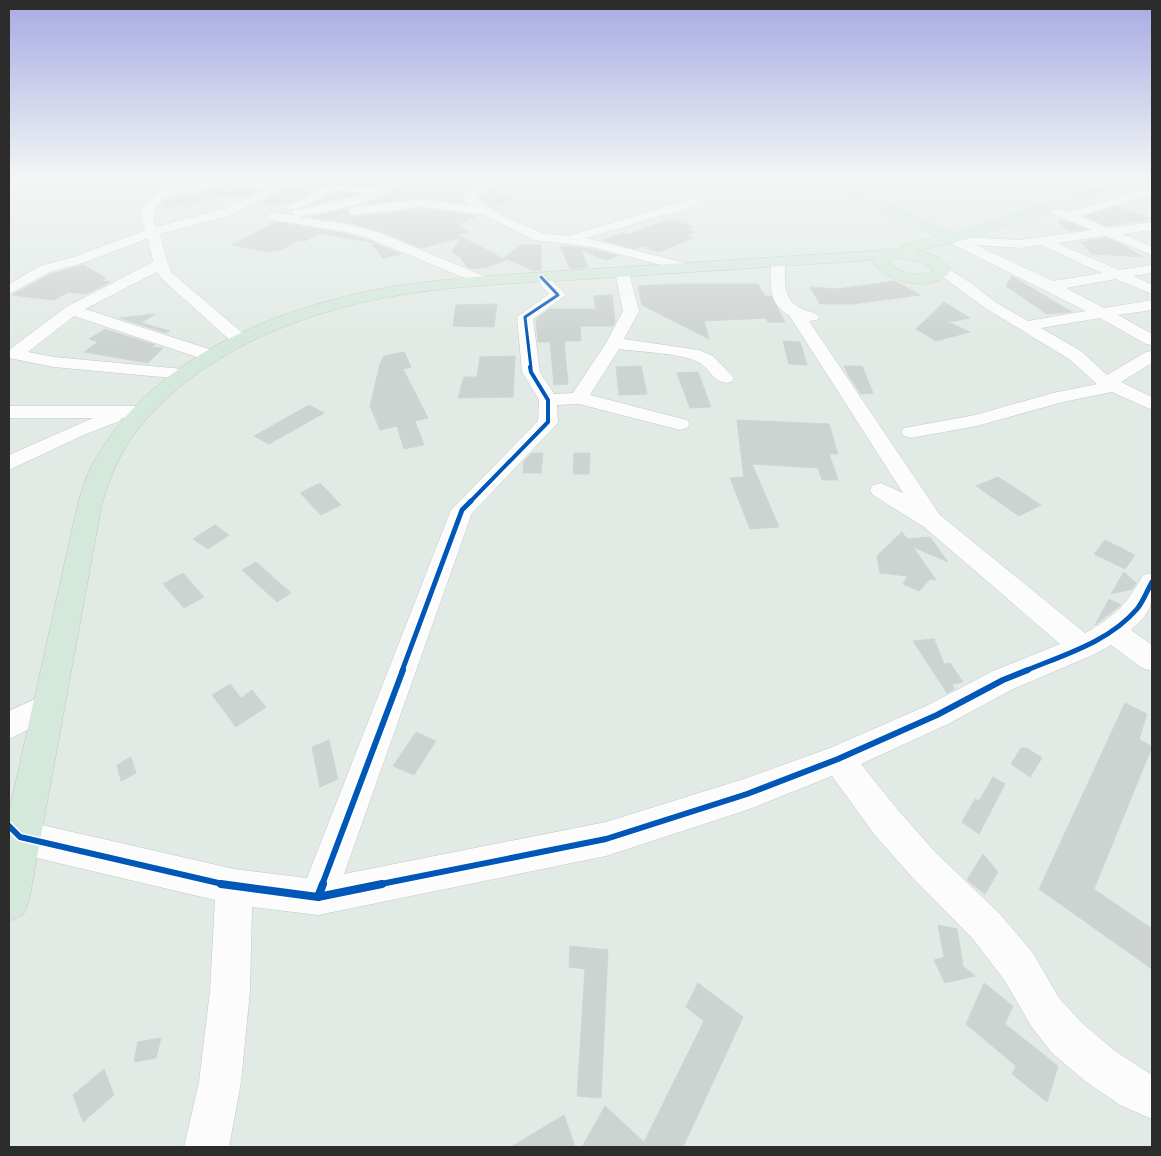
<svg xmlns="http://www.w3.org/2000/svg" width="1161" height="1156" font-family="'Fira Sans',sans-serif">
<style>
.building{fill:#cdd3d0;stroke:#ced5d2}
.lines{fill:none;stroke-linecap:round;stroke-linejoin:round}
.minor-casing{stroke:#c6c7c6;stroke-width:1}
.highway-casing{stroke:#c2c6c4;stroke-width:1}
.minor{fill:#fbfcfb;fill-rule:evenodd}
.highway{fill:#d5e8dc;fill-rule:evenodd}
.cycleway-far4-casing{stroke:#fff;stroke-width:5}
.cycleway-far3-casing{stroke:#fff;stroke-width:6}
.cycleway-far2-casing{stroke:#fff;stroke-width:8}
.cycleway-far1-casing{stroke:#fff;stroke-width:9}
.cycleway-casing{stroke:#fff;stroke-width:11}
.cycleway-far4{stroke:#0057b8;stroke-width:3}
.cycleway-far3{stroke:#0057b8;stroke-width:4}
.cycleway-far2{stroke:#0057b8;stroke-width:5}
.cycleway-far1{stroke:#0057b8;stroke-width:6}
.cycleway{stroke:#0057b8;stroke-width:8}
</style>
<rect width="100%" height="100%" fill="#e2eae6"/>
<path class="building" d="M325 179H389L376 186 334 183 321 187 289 203 262 205 264 200 292 186 301 188 305 181Z
M408 179H484L463 193 462 199 465 203 424 197 365 204 386 196 398 188Z
M226 185 260 190 243 197 219 195 186 207 187 202 166 208 161 204 171 197 202 193Z
M495 186H505L496 194 517 197 493 208 478 197Z
M340 192 355 194 312 205 314 204Z
M1119 207 1151 219 1108 226 1085 216Z
M348 209 347 213 354 217 424 209 477 216 458 225 469 232 458 235 506 260 487 267 473 269 467 267 460 257 452 252 460 238 421 248 378 230 346 222 311 217Z
M669 219 693 227 688 229 695 232 686 236 692 238 659 252 643 246 636 249 603 240 623 233 628 235Z
M1059 219 1085 229 1069 231 1058 222 1061 221Z
M276 222 345 234 367 240 401 254 383 258 372 245 375 243 319 233 305 241 299 240 279 251 272 250 269 252 232 245Z
M1106 238 1119 243 1143 257 1092 254 1081 242Z
M521 245H541V270L534 271 504 258Z
M560 246 592 249 618 256 606 260 581 250 588 267 570 269Z
M83 265 106 278 101 281 110 282 86 294 68 292 54 300 12 295 51 274Z
M1012 276 1015 278 1072 312 1047 314 1006 286Z
M895 281 920 295 852 304H820L810 287 838 289Z
M677 284H758L765 296H771L785 322H768L766 318 704 321 709 339 642 305 638 286Z
M612 295 615 321 613 326H580L581 341H564L568 384 554 385 550 342H561H538L536 319 549 309H596L594 296Z
M944 302 970 318 948 322 970 332 936 341 916 329Z
M497 304 494 327 453 326 456 305Z
M155 314 141 323 170 331 166 333 120 318Z
M105 329 155 345 150 347 163 348 148 363 84 352 98 342 89 339Z
M783 341 800 342 807 365 789 364Z
M404 352 411 367 403 369 428 418 415 421 424 445 404 449 397 426 380 430 370 406 380 364 384 356Z
M515 356 513 397 458 398 464 377H477L480 357Z
M641 366 647 394 619 395 616 367Z
M844 366H862L873 393 861 394 848 375Z
M698 372 711 407 690 408 677 373Z
M309 405 324 413 269 444 254 436Z
M737 420 829 424 838 454H829L838 480H822L818 468 752 464 779 527 750 529 730 478 744 477Z
M532 453H543L541 473H523L524 461Z
M574 453H590L589 474H573Z
M998 477 1041 505 1019 516 976 486Z
M320 483 341 505 321 515 300 493Z
M215 525 229 535 208 549 193 539Z
M902 532 907 539 930 537 948 562 913 547 936 580 930 579 919 591 903 584 908 576 880 573 877 556Z
M1105 540 1135 555 1125 569 1094 554Z
M256 562 291 593 277 602 242 570Z
M1124 572 1136 583 1132 589 1111 594Z
M183 573 204 597 184 608 163 584Z
M1109 599 1121 605 1095 625Z
M934 639 944 664 950 663 963 682 952 684 954 689 947 693 913 641Z
M230 684 241 698 252 690 266 707 236 727 212 695Z
M1125 703 1147 714 1139 739 1152 747 1094 889 1152 929V969L1039 889Z
M416 732 436 741 414 775 393 766Z
M329 740 338 779 320 787 312 747Z
M1021 748H1027L1042 758 1030 777 1011 764Z
M131 757 136 773 121 781 117 765Z
M993 777 1005 784 979 834 962 822 975 799 979 801Z
M983 854 998 872 985 894 967 880Z
M938 925 957 929 963 966 975 976 945 983 934 960 944 957Z
M570 946 608 950 601 1098 577 1096 585 969 569 967Z
M698 983 743 1017 683 1147H582L605 1106 644 1142 704 1021 686 1007Z
M984 983 1013 1006 1005 1024 1058 1066 1047 1102 1012 1074 1016 1066 966 1024Z
M161 1038 156 1058 134 1062 138 1042Z
M104 1069 114 1095 83 1122 73 1095Z
M564 1115 575 1147H511Z"/>
<g class="lines">
<g class="minor-casing">
<path id="minor" d="M173 179H184L179 187 199 185 216 179 281 182 287 179H301L228 216 160 234 167 261 172 273 246 336 248 340 246 344H234L162 279 157 272 85 309 218 352 221 356 218 360 212 361 206 360 74 316 28 352 54 357 183 369 189 370 192 374 189 378 183 379 54 367 9 358V350L66 307 153 262 148 238 83 263 50 272 9 294V284L40 266 73 257 146 230C128 202 162 197 173 179ZM226 183 245 187 268 188 220 210 156 227C149 215 157 200 170 195 180 192 192 193 202 191 210 189 218 186 226 183Z
M393 179H406C386 202 329 212 299 217L346 224 378 232 489 278 491 281 489 284H479L368 238 345 232 273 220 267 216 273 212 295 216 292 213 294 210 336 202 364 194 340 190 297 209H289L287 206 322 189 335 185 376 188Z
M488 179H501L475 197 481 203 505 217 542 233 568 236 688 200H696L698 203 696 206 586 238 693 265 695 268 693 271 688 272 592 247 534 240 484 215 424 207 354 215 348 211 354 207 424 199 470 206 463 198 464 195Z
M1075 179H1093L1112 185 1114 187 1108 190 1076 181Z
M1152 187V194L1080 216 1108 228 1152 222V230L1122 234 1152 246V255L1106 236 1057 243 1119 270 1152 265V273L1134 276 1152 285V294L1116 279 1066 288 1104 308 1152 300V310L1118 315 1152 334V345L1146 344 1100 318 1041 328 1081 351 1107 375 1146 352 1152 351V363L1121 382 1152 397V410L1112 392 1063 402 977 426 911 438 904 436 901 432 904 428 975 415 1053 393 1097 384 1069 359 985 308 935 271 937 268H947L971 283 995 302 1028 321 1086 311 948 242 946 239 948 236 1020 240 1092 230 1043 210 1041 207 1047 203 1069 212ZM975 245 1020 248 1041 245 1102 273 1053 281Z
M778 258 785 262C785 282 782 302 805 310 810 312 815 312 819 317L817 320 809 321 940 515 1085 633C1116 616 1126 605 1143 575L1152 573C1152 604 1155 608 1131 630L1152 645V671L1142 668 1111 645 1093 655 1013 689 948 724 861 764 898 810 935 852 999 913 1033 953 1059 998 1082 1023 1115 1051 1152 1075V1119L1120 1105 1085 1081 1052 1053 1031 1026 1005 981 973 939 911 876 874 834 832 776 747 810 606 856 318 915 252 907 250 991 241 1082 229 1147H184L199 1082 210 991 215 900 20 854 9 849V809L21 814 29 822 234 869 307 878 451 510 538 421 539 400 522 372 517 317 549 294 534 277 536 274H546L566 295 533 319 540 372 554 394 573 393 606 343 623 311 615 272 617 269H627L629 272 639 311 624 339 699 350 713 356 734 378 731 382C715 386 712 371 700 363 684 353 639 352 619 349L590 395 687 420 690 424 687 428 680 430 579 404 557 405 558 422 555 426 472 513 344 874 606 822 747 778 830 748 926 706 993 671 1060 644 924 527 873 495 870 490 873 485 881 483 903 493 789 315C768 305 770 282 771 262Z
M9 406H140L147 408 150 412 147 416 122 418 120 421 86 434 9 470V455L93 418H9Z
M48 693 58 697 63 706 58 715 9 739V711Z"/>
</g>
<g class="highway-casing">
<path id="highway" d="M812 179H829L954 234 1121 179H1140L1138 182 958 242 916 251C928 253 946 257 950 271 934 294 887 283 873 263L874 260C784 266 693 272 603 278 532 283 458 284 388 297 294 315 195 355 135 433 119 454 110 478 102 503L29 901 23 915 9 921V812L78 503C82 491 85 479 91 467 149 358 274 308 390 287 421 282 453 279 484 276L899 249 906 244 938 237ZM896 258 919 261 934 270C921 279 899 273 889 263Z"/>
</g>
<use href="#minor" class="minor"/>
<use href="#highway" class="highway"/>
<g class="cycleway-far4-casing">
<path id="cycleway-far4" d="M531 368 525 317 558 295 541 277"/>
</g>
<g class="cycleway-far3-casing">
<path id="cycleway-far3" d="M470 502 548 422V400L531 372 530 367"/>
</g>
<g class="cycleway-far2-casing">
<path id="cycleway-far2" d="M402 671 462 510 471 501
M1025 671C1063 655 1109 642 1137 609 1143 602 1147 591 1152 582"/>
</g>
<g class="cycleway-far1-casing">
<path id="cycleway-far1" d="M9 826 20 837 227 885
M322 885 403 670
M376 885 606 839 747 794 838 759 937 715 1003 680 1028 670"/>
</g>
<g class="cycleway-casing">
<path id="cycleway" d="M221 884 318 897 382 884
M318 897 323 884"/>
</g>
<use href="#cycleway-far4" class="cycleway-far4"/>
<use href="#cycleway-far3" class="cycleway-far3"/>
<use href="#cycleway-far2" class="cycleway-far2"/>
<use href="#cycleway-far1" class="cycleway-far1"/>
<use href="#cycleway" class="cycleway"/>
</g>
<linearGradient id="sky" x2="0" y2="1"><stop stop-color="#a7aae3"/><stop offset="0.52" stop-color="#f2f6f4"/><stop offset="1" stop-color="#f2f6f4" stop-opacity="0"/></linearGradient>
<rect width="1161" height="341" fill="url(#sky)"/>
<rect width="1161" height="1156" fill="none" stroke="#2c2c2c" stroke-width="20"/>
</svg>
